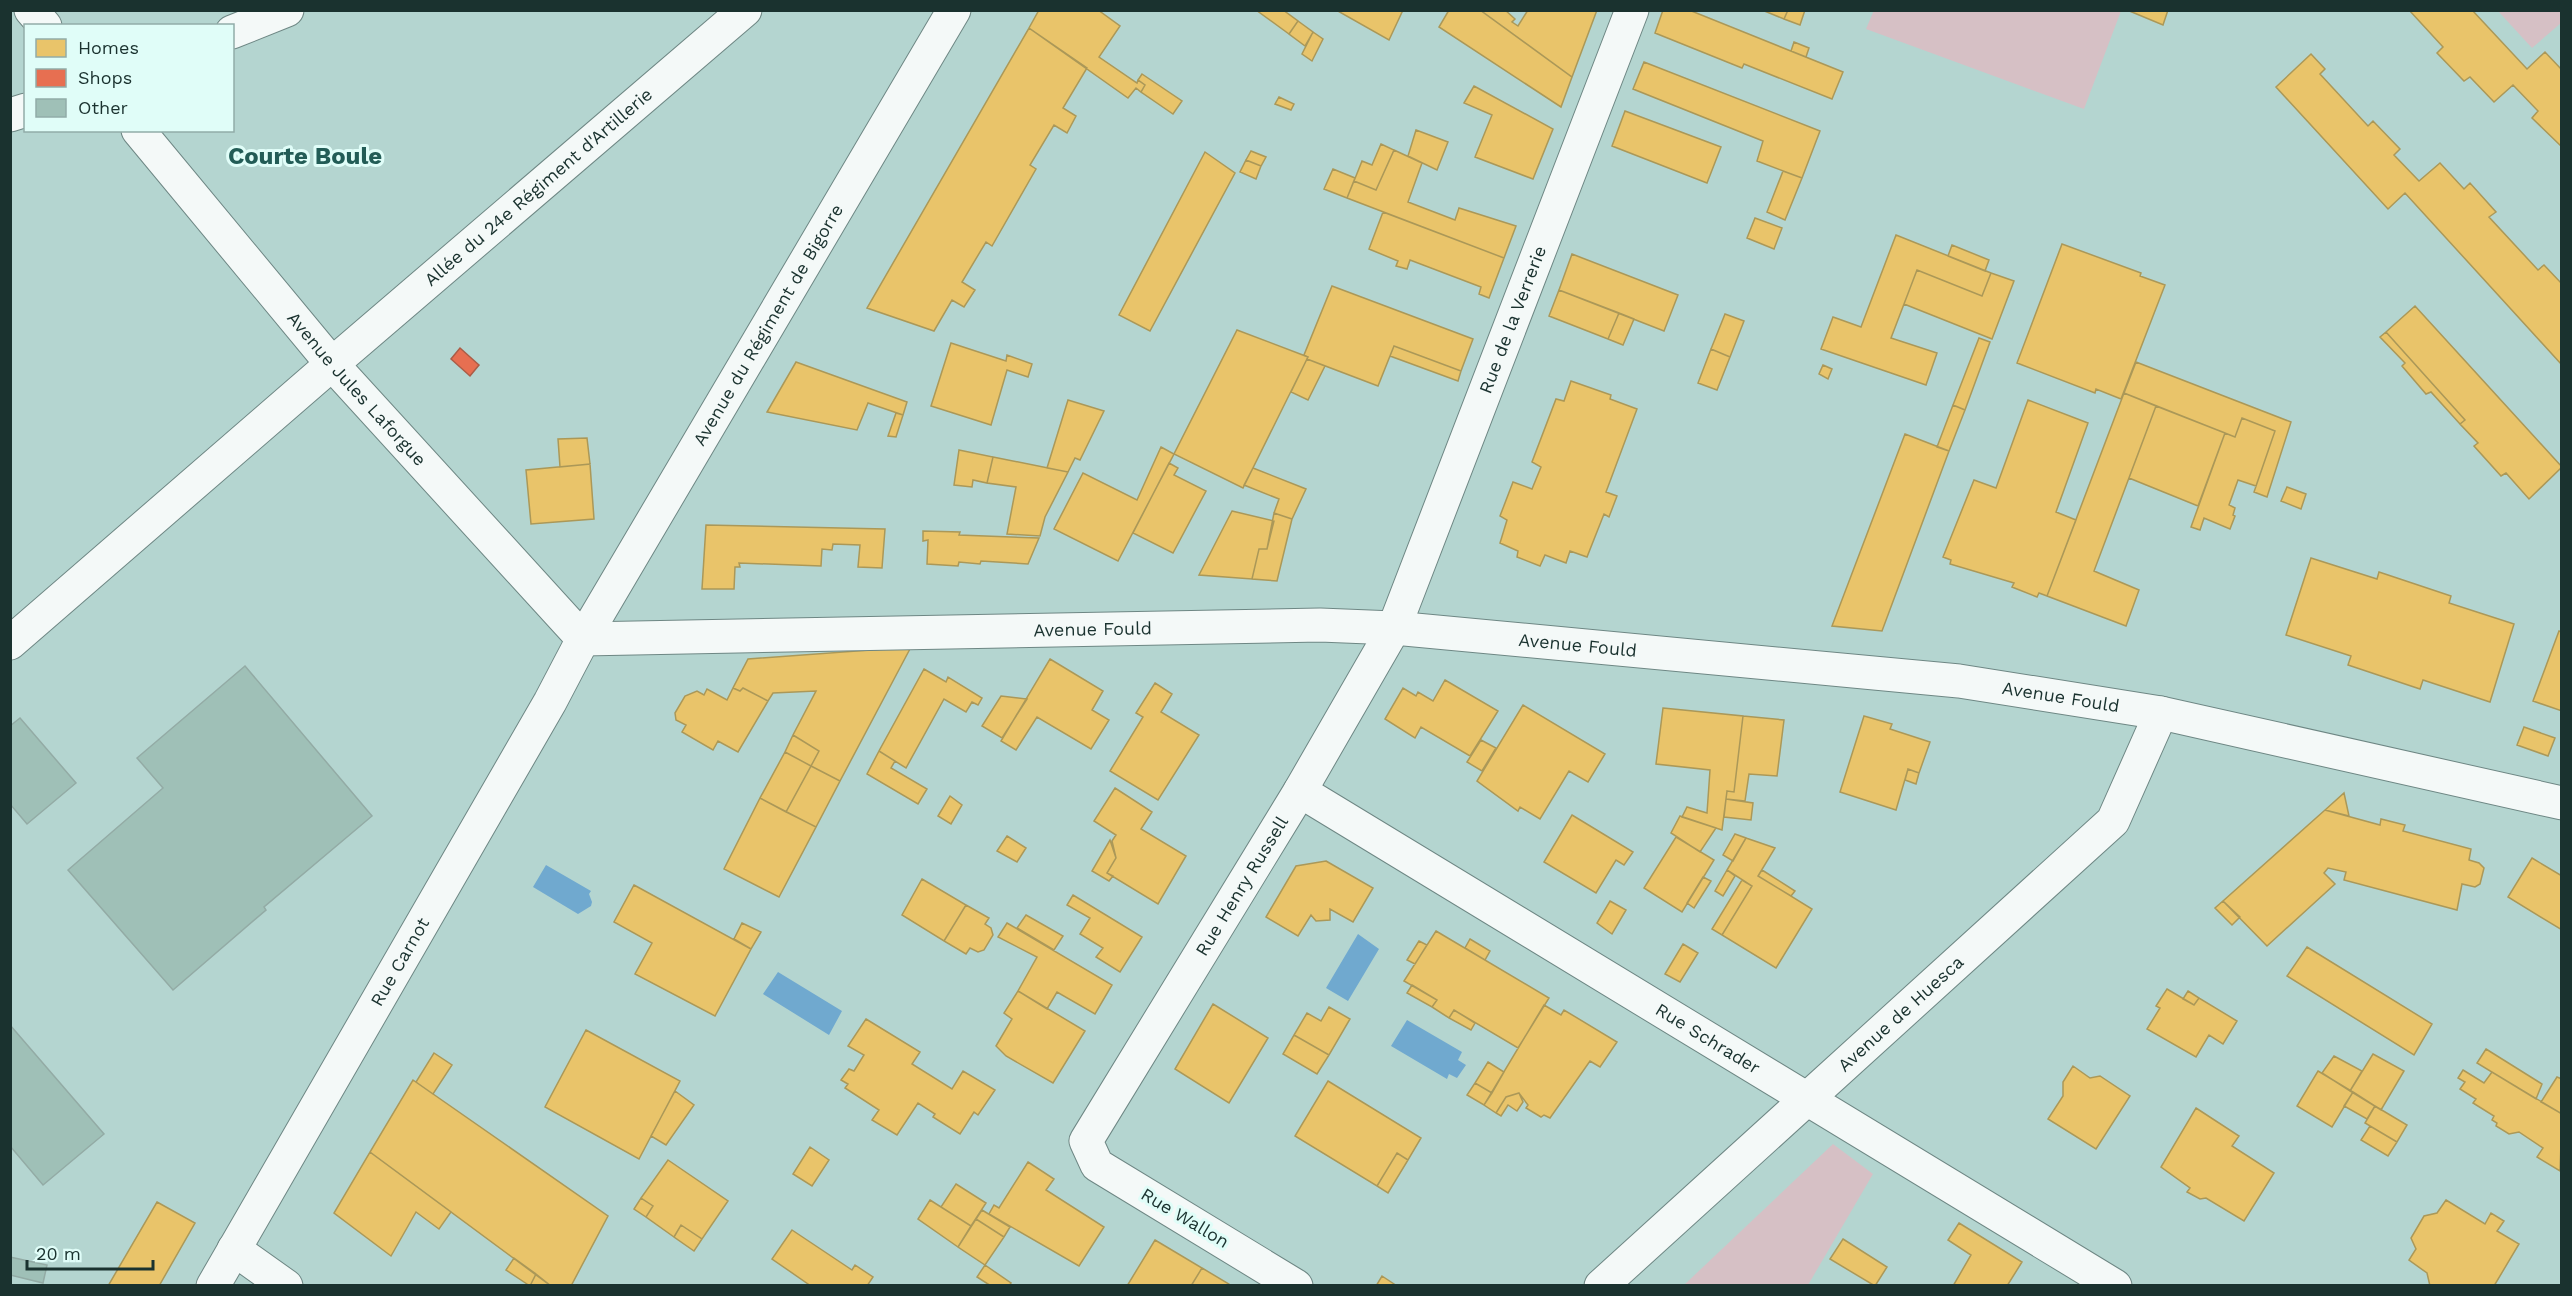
<svg xmlns="http://www.w3.org/2000/svg" width="2572" height="1296" font-family="'Work Sans',sans-serif">
<style>
.green{fill:#d6c0c5}
.water{fill:#70a9cf}
.homes{fill:#e9c46a;stroke:#ab9858;stroke-width:1.5}
.shops{fill:#e76f51;stroke:#aa5d47;stroke-width:1.5}
.building{fill:#9fc0b7;stroke:#93aba5;stroke-width:1.5}
.lines{fill:none;stroke-linecap:round;stroke-linejoin:round}
.minor-casing{stroke:#6e8784;stroke-width:35}
.major-casing{stroke:#6e8784;stroke-width:35}
.minor{stroke:#f4f9f8;stroke-width:33}
.major{stroke:#f4f9f8;stroke-width:33}
.labels{text-anchor:middle;stroke-width:6;stroke-linejoin:round;paint-order:stroke}
.street-label{font-size:18px;fill:#1a322f;stroke:#e0fdf8}
.district-label{font-size:24px;font-weight:bold;fill:#225c56;stroke:#e0fdf8}
</style>
<rect width="100%" height="100%" fill="#b4d5d0"/>
<path class="green" d="M1874 10H2121V11L2084 109 1866 29Z
M2498 11H2561V23L2532 48Z
M1833 1144 1873 1174 1808 1285H1684Z"/>
<path class="water" d="M546 865 591 891 589 894 592 902 591 906 578 914 533 887Z
M1358 934 1379 949 1348 1001 1326 988Z
M778 972 842 1011 829 1035 763 994Z
M1407 1020 1462 1052 1458 1060 1466 1065 1457 1078 1449 1074 1447 1079 1391 1046Z"/>
<path class="homes" d="M1039 10H1098L1120 26 1099 57 1137 83 1138 80 1145 85 1141 92 1136 88 1128 98 1029 28Z
M1256 10H1283L1298 21 1289 34Z
M1336 10H1403L1389 40Z
M1449 10H1480L1572 77 1561 107 1439 27Z
M1480 10H1505L1515 19 1512 22 1518 26 1528 10H1597L1572 77Z
M1663 10H1689L1843 72 1832 99 1744 64 1742 68 1655 33Z
M1762 10H1788L1784 19Z
M1788 10H1805L1800 25 1784 19Z
M2127 10H2168L2163 25Z
M2409 10H2472L2527 69 2545 52 2562 70V147L2532 118 2538 111 2513 85 2494 102 2470 77 2464 81 2437 53 2443 47Z
M1298 21 1313 32 1305 46 1289 34Z
M1029 28 1087 68 1063 108 1076 116 1067 133 1054 125 1030 165 1036 169 992 246 986 242 962 282 975 290 964 307 952 300 934 331 867 308Z
M1313 32 1323 39 1312 61 1302 54Z
M1794 42 1809 48 1806 57 1791 51Z
M2311 54 2325 69 2320 74 2368 126 2373 121 2400 149 2394 155 2419 181 2440 163 2464 189 2470 183 2496 212 2489 217 2538 270 2544 265 2562 284V365L2405 193 2388 209 2276 87Z
M1644 62 1820 131 1802 178 1757 161 1763 141 1633 89Z
M1142 74 1182 101 1173 114 1141 92 1145 85 1138 80Z
M1474 86 1553 129 1533 179 1475 157 1492 115 1464 103Z
M1279 97 1294 104 1291 110 1275 104Z
M1625 111 1721 147 1707 183 1612 146Z
M1416 130 1448 142 1437 170 1408 156Z
M1381 144 1394 150 1376 190 1354 181 1362 161 1372 165Z
M1394 150 1422 163 1408 202 1455 220 1459 208 1516 226 1504 258 1347 198 1354 181 1376 190Z
M1251 151 1266 157 1261 166 1246 160Z
M1205 152 1235 173 1150 331 1119 315Z
M1246 160 1261 166 1256 179 1240 172Z
M1333 169 1355 178 1347 198 1324 189Z
M1783 171 1802 178 1785 220 1767 212Z
M1383 212 1504 258 1489 298 1479 294 1481 287 1410 260 1407 269 1396 266 1398 261 1369 249Z
M1755 218 1782 228 1774 249 1747 238Z
M1896 235 1991 273 1982 296 1917 270 1891 338 1937 353 1926 385 1821 349 1833 317 1861 327Z
M2062 244 2141 273 2140 276 2165 285 2121 399 2096 389 2095 393 2017 363Z
M1952 245 1989 260 1985 271 1948 256Z
M1572 254 1678 295 1664 331 1559 290Z
M1917 270 1982 296 1991 273 2014 281 1992 339 1904 304Z
M1332 286 1473 339 1461 371 1394 346 1378 386 1307 359 1308 357 1304 355Z
M1559 290 1619 313 1608 339 1549 316Z
M2415 306 2562 467 2529 499 2506 473 2501 476 2474 446 2478 443 2460 424 2465 420 2386 332Z
M1619 313 1634 319 1623 345 1608 339Z
M1725 314 1744 321 1730 357 1711 349Z
M1237 330 1308 357 1243 488 1174 454Z
M2386 332 2465 420 2460 424 2431 392 2426 394 2402 366 2405 363 2380 337Z
M1979 338 1990 342 1965 410 1953 405Z
M951 343 1006 361 1007 355 1032 364 1028 377 1007 370 991 425 931 406Z
M1394 346 1461 371 1458 381 1390 356Z
M1711 349 1730 357 1717 390 1698 383Z
M1307 359 1325 366 1308 400 1291 392Z
M796 362 907 402 903 415 868 403 857 430 767 412Z
M2136 362 2291 422 2267 497 2254 492 2275 431 2242 418 2235 437 2124 393Z
M1823 365 1832 369 1828 379 1819 374Z
M1571 381 1611 395 1610 399 1637 409 1606 492 1617 496 1609 517 1604 514 1587 557 1570 551 1566 563 1545 555 1540 566 1517 557 1518 551 1500 543 1507 520 1500 516 1513 482 1532 489 1541 467 1532 462 1556 399 1564 401Z
M2124 393 2156 406 2094 571 2139 590 2126 626 2047 596Z
M1068 400 1104 411 1080 460 1075 458 1068 472 1047 468Z
M2028 400 2088 423 2056 512 2076 520 2047 596 2039 593 2037 597 2012 587 2014 583 1950 564 1951 560 1943 557 1974 480 1996 488Z
M1953 405 1965 410 1949 451 1937 447Z
M2156 406 2225 433 2198 506 2129 478Z
M896 413 903 415 896 437 888 436Z
M2242 418 2275 431 2256 486 2238 480 2229 505 2235 508 2233 515 2235 516 2230 529 2204 518 2200 530 2191 527 2225 433 2235 437Z
M1905 434 1949 451 1882 631 1832 626Z
M587 438 590 464 560 467 558 439Z
M1161 447 1174 454 1118 561 1054 529 1083 473 1137 500Z
M959 450 993 457 987 483 973 480 972 487 954 485Z
M993 457 1068 472 1045 517 1040 536 1007 534 1016 487 987 483Z
M1169 463 1178 468 1174 475 1206 491 1173 553 1133 533Z
M590 464 594 519 531 524 526 470Z
M1253 468 1306 489 1292 519 1274 513 1279 499 1244 485Z
M2287 487 2306 494 2301 509 2281 501Z
M1232 511 1274 521 1267 549H1259L1252 579 1199 575Z
M1274 513 1292 519 1277 581 1252 579 1259 549H1267Z
M706 525 885 529 882 568 858 567 860 545 833 544 832 550 822 549 821 566 739 563 740 567H735L734 589H702Z
M923 531 960 532 959 535 1039 538 1028 564 981 561 980 564 959 562 958 566 927 564 928 540 923 541Z
M2311 558 2377 579 2379 572 2451 596 2449 603 2514 624 2490 702 2423 680 2420 689 2348 665 2351 656 2286 635Z
M2559 631 2562 632V711L2533 701Z
M911 647 840 781 811 766 819 751 793 735 816 691 773 693 768 701 743 688 740 691 733 688 748 659Z
M1050 659 1103 691 1092 710 1109 720 1091 749 1037 717 1016 750 1001 741Z
M924 669 946 682 948 677 982 698 978 705 972 702 966 712 944 699 906 768 879 751Z
M1445 680 1498 711 1470 756 1421 727 1415 738 1385 719 1403 688 1416 696 1418 692 1433 701Z
M1155 683 1172 694 1161 712 1199 735 1158 800 1110 771 1143 717 1136 713Z
M733 688 740 691 743 688 768 701 738 752 718 741 713 750 682 732 686 725 676 720 675 713 685 696 697 691 704 695 707 689 727 700Z
M1001 696 1027 699 1002 738 982 726Z
M1523 705 1605 754 1588 782 1569 771 1540 819 1520 807 1518 811 1477 781Z
M1663 708 1743 716 1734 792 1727 791 1722 830 1682 817 1687 807 1707 813 1710 770 1656 764Z
M1743 716 1784 720 1777 776 1749 774 1745 801 1726 799 1727 791 1734 792Z
M1864 716 1892 724 1890 729 1930 742 1919 773 1908 769 1896 810 1840 792Z
M2524 727 2555 738 2548 756 2517 745Z
M793 735 819 751 811 766 785 752Z
M1481 740 1496 748 1482 771 1467 762Z
M879 751 895 761 891 768 927 789 918 804 867 774Z
M785 752 811 766 786 812 760 798Z
M811 766 840 781 816 827 786 812Z
M1908 769 1919 773 1916 784 1905 780Z
M1115 788 1152 812 1141 829 1186 856 1158 904 1107 873 1116 858 1112 841 1116 835 1094 821Z
M2344 793 2349 816 2325 810Z
M950 796 962 805 951 824 938 816Z
M760 798 816 827 779 897 724 869Z
M1726 799 1753 803 1751 820 1724 817Z
M2325 810 2380 825 2381 819 2405 825 2403 831 2471 849 2469 860 2479 863 2484 868 2480 884 2475 887 2462 884 2457 910 2344 880 2346 872 2328 868 2324 873 2335 884 2267 946 2223 901Z
M1572 815 1633 852 1624 865 1616 860 1596 893 1544 862Z
M1680 816 1716 828 1700 852 1671 833Z
M1735 834 1746 838 1733 861 1723 855Z
M1007 836 1026 848 1017 862 997 851Z
M1676 837 1714 860 1682 912 1644 888Z
M1746 838 1775 848 1758 876 1812 909 1776 968 1722 935 1752 886 1727 870Z
M1110 840 1116 858 1107 873 1113 876 1109 881 1092 871Z
M2532 858 2562 876V930L2508 897Z
M1326 861 1373 888 1353 922 1330 909V920L1316 921 1311 915 1298 936 1266 917 1296 866Z
M1727 870 1735 876 1723 896 1715 891Z
M1762 870 1795 891 1791 896 1758 876Z
M1703 877 1711 881 1694 908 1687 903Z
M922 879 966 905 944 941 902 915Z
M1742 880 1752 886 1722 935 1712 929Z
M634 885 751 949 715 1016 635 974 652 943 614 922Z
M1073 895 1142 937 1120 972 1096 957 1103 948 1080 934 1090 918 1067 905Z
M1610 901 1626 910 1612 934 1597 923Z
M2223 901 2240 917 2232 925 2215 908Z
M966 905 989 918 985 924 991 928 993 935 984 950 978 952 970 948 966 954 944 941Z
M1026 915 1063 936 1054 950 1017 928Z
M742 923 761 932 751 949 734 939Z
M1007 923 1112 985 1095 1014 1057 992 1047 1009 1018 991 1037 957 998 937Z
M1436 931 1549 998 1518 1048 1454 1010 1449 1018 1432 1007 1437 1000 1404 981Z
M1470 939 1490 951 1485 960 1465 948Z
M1419 941 1427 945 1415 964 1407 960Z
M1683 944 1698 953 1680 982 1665 974Z
M2307 947 2432 1024 2414 1055 2287 976Z
M1412 985 1437 1000 1432 1007 1407 993Z
M2167 989 2194 1005 2199 998 2237 1021 2223 1044 2209 1035 2196 1057 2147 1029 2160 1008 2156 1006Z
M1018 991 1085 1031 1053 1083 1006 1056 996 1046 1012 1019 1004 1013Z
M2188 991 2199 998 2194 1005 2183 999Z
M1213 1004 1268 1038 1229 1103 1175 1069Z
M1544 1005 1561 1015 1564 1010 1617 1042 1600 1067 1590 1061 1550 1118 1544 1115 1541 1117 1526 1108 1528 1105 1519 1093 1506 1097 1496 1113 1484 1105Z
M1329 1007 1350 1019 1329 1055 1294 1035 1307 1013 1321 1021Z
M1454 1010 1475 1023 1471 1030 1449 1018Z
M866 1019 920 1052 912 1064 952 1089 963 1071 995 1090 978 1115 974 1112 960 1134 933 1117 935 1114 918 1103 897 1135 872 1120 879 1110 845 1088 848 1084 841 1080 849 1069 854 1071 864 1055 848 1046Z
M586 1030 680 1081 639 1159 545 1107Z
M1294 1035 1329 1055 1317 1074 1283 1054Z
M2486 1049 2542 1084 2536 1099 2477 1063Z
M434 1053 452 1065 433 1094 416 1082Z
M2373 1054 2404 1071 2381 1110 2350 1091Z
M2334 1056 2362 1071 2350 1091 2322 1073Z
M1488 1062 1504 1072 1492 1093 1475 1083Z
M2073 1066 2090 1078 2100 1076 2130 1096 2096 1149 2048 1119 2063 1096V1082Z
M2463 1070 2484 1083 2492 1072 2562 1114 2560 1171 2537 1157 2543 1148 2519 1132 2509 1134 2496 1126 2497 1123 2492 1120 2494 1116 2473 1103 2476 1099 2460 1089 2465 1082 2458 1078Z
M2318 1071 2353 1092 2332 1127 2297 1106Z
M2557 1077 2562 1079V1114L2541 1102Z
M413 1080 608 1216 571 1286H551L370 1152Z
M1328 1081 1421 1138 1408 1160 1397 1153 1377 1186 1295 1136Z
M1475 1083 1492 1093 1484 1105 1467 1095Z
M675 1091 694 1105 666 1145 651 1136Z
M2353 1092 2375 1106 2367 1119 2344 1106Z
M1519 1093 1523 1102 1517 1111 1508 1105 1501 1116 1496 1113 1506 1097Z
M2375 1106 2407 1125 2397 1142 2365 1123Z
M2196 1108 2239 1136 2232 1146 2274 1173 2244 1221 2206 1198 2200 1199 2187 1192 2190 1188 2161 1167Z
M2370 1126 2397 1142 2388 1156 2361 1140Z
M810 1147 829 1160 812 1186 793 1174Z
M370 1152 451 1212 439 1229 416 1212 391 1256 334 1213Z
M1397 1153 1408 1160 1388 1193 1377 1186Z
M668 1160 728 1201 702 1239 681 1225 674 1237 646 1217 653 1206 641 1198Z
M1028 1162 1054 1179 1046 1190 1104 1227 1079 1266 989 1214 994 1205 999 1208Z
M956 1184 986 1203 971 1226 941 1207Z
M641 1198 653 1206 646 1217 634 1209Z
M930 1200 971 1226 958 1247 918 1219Z
M2446 1200 2485 1224 2491 1213 2504 1221 2497 1231 2519 1244 2494 1286H2430L2427 1273 2409 1260 2416 1249 2411 1238 2424 1216 2437 1213Z
M157 1202 195 1223 159 1286H108Z
M982 1210 1010 1227 1004 1237 976 1219Z
M976 1219 1004 1237 985 1265 958 1247Z
M1959 1223 2022 1262 2007 1286H1953L1971 1255 1948 1240Z
M681 1225 702 1239 694 1251 674 1237Z
M792 1230 852 1270 855 1265 873 1277 867 1286H811L772 1259Z
M1843 1239 1887 1267 1875 1286 1830 1259Z
M1155 1240 1202 1268 1191 1286H1127Z
M514 1258 536 1274 530 1286 506 1270Z
M985 1265 1011 1283 1009 1286H991L977 1277Z
M1202 1268 1229 1284 1231 1286H1191Z
M536 1274 551 1286H530Z
M1382 1276 1397 1286H1376Z"/>
<path class="shops" d="M460 348 479 365 470 376 451 359Z"/>
<path class="building" d="M245 666 372 816 264 907 266 910 173 990 68 870 163 788 137 758Z
M20 718 76 783 27 824 10 804V726Z
M10 1025 104 1134 43 1185 10 1146Z
M10 1257 47 1265 43 1283 10 1275Z"/>
<g class="lines">
<g class="minor-casing">
<g id="minor">
<path d="M31 10 45 26"/>
<path d="M232 32 287 10"/>
<path d="M10 115 26 110"/>
<path id="s1" d="M138 130 332 364 583 639 1320 625 1394 628 1959 681 2161 713 2562 803"/>
<path id="s2" d="M10 643 332 364 745 10"/>
<path id="s3" d="M1300 791 2115 1286"/>
<path d="M234 1249 286 1286"/>
<path id="s4" d="M1296 1286 1097 1165 1086 1141 1300 791 1394 628 1632 10"/>
<path id="s5" d="M1601 1286 2113 821 2161 713"/>
</g>
</g>
<g class="major-casing">
<g id="major">
<path id="s6" d="M213 1286 550 702 583 639 954 10"/>
</g>
</g>
<use href="#minor" class="minor"/>
<use href="#major" class="major"/>
</g>
<g class="labels">
<g class="street-label">
<text dy="6" stroke="none"><textPath href="#s2" startOffset="698">Allée du 24e Régiment d'Artillerie</textPath></text>
<text dy="6" stroke="none"><textPath href="#s4" startOffset="1188">Rue de la Verrerie</textPath></text>
<text dy="6" stroke="none"><textPath href="#s6" startOffset="1110">Avenue du Régiment de Bigorre</textPath></text>
<text dy="6" stroke="none"><textPath href="#s1" startOffset="339">Avenue Jules Laforgue</textPath></text>
<text dy="6" stroke="none"><textPath href="#s1" startOffset="1186">Avenue Fould</textPath></text>
<text dy="6" stroke="none"><textPath href="#s1" startOffset="1672">Avenue Fould</textPath></text>
<text dy="6" stroke="none"><textPath href="#s1" startOffset="2158">Avenue Fould</textPath></text>
<text dy="6" stroke="none"><textPath href="#s4" startOffset="558">Rue Henry Russell</textPath></text>
<text dy="6" stroke="none"><textPath href="#s6" startOffset="374">Rue Carnot</textPath></text>
<text dy="6" stroke="none"><textPath href="#s5" startOffset="405">Avenue de Huesca</textPath></text>
<text dy="6" stroke="none"><textPath href="#s3" startOffset="477">Rue Schrader</textPath></text>
<text transform="translate(1185 1218) rotate(31)" y="6">Rue Wallon</text>
</g>
<g class="district-label">
<text x="305" y="164">Courte Boule</text>
</g>
</g>
<rect width="2572" height="1296" fill="none" stroke="#1a322f" stroke-width="24"/>
<rect x="24" y="24" width="210" height="108" fill="#e0fdf8" stroke="#91aca8" stroke-width="1.5"/>
<rect x="36" y="39" width="30" height="18" fill="#e9c46a" stroke="#91aca8" stroke-width="1.5"/>
<text x="78" y="54" font-size="18" fill="#1a322f">Homes</text>
<rect x="36" y="69" width="30" height="18" fill="#e76f51" stroke="#91aca8" stroke-width="1.5"/>
<text x="78" y="84" font-size="18" fill="#1a322f">Shops</text>
<rect x="36" y="99" width="30" height="18" fill="#9fc0b7" stroke="#91aca8" stroke-width="1.5"/>
<text x="78" y="114" font-size="18" fill="#1a322f">Other</text>
<path d="M27 1260v9h126v-9" fill="none" stroke="#1a322f" stroke-width="3"/>
<text x="36" y="1260" font-size="18" fill="#1a322f" stroke="#e0fdf8" stroke-width="4.5" paint-order="stroke">20 m</text>
</svg>
